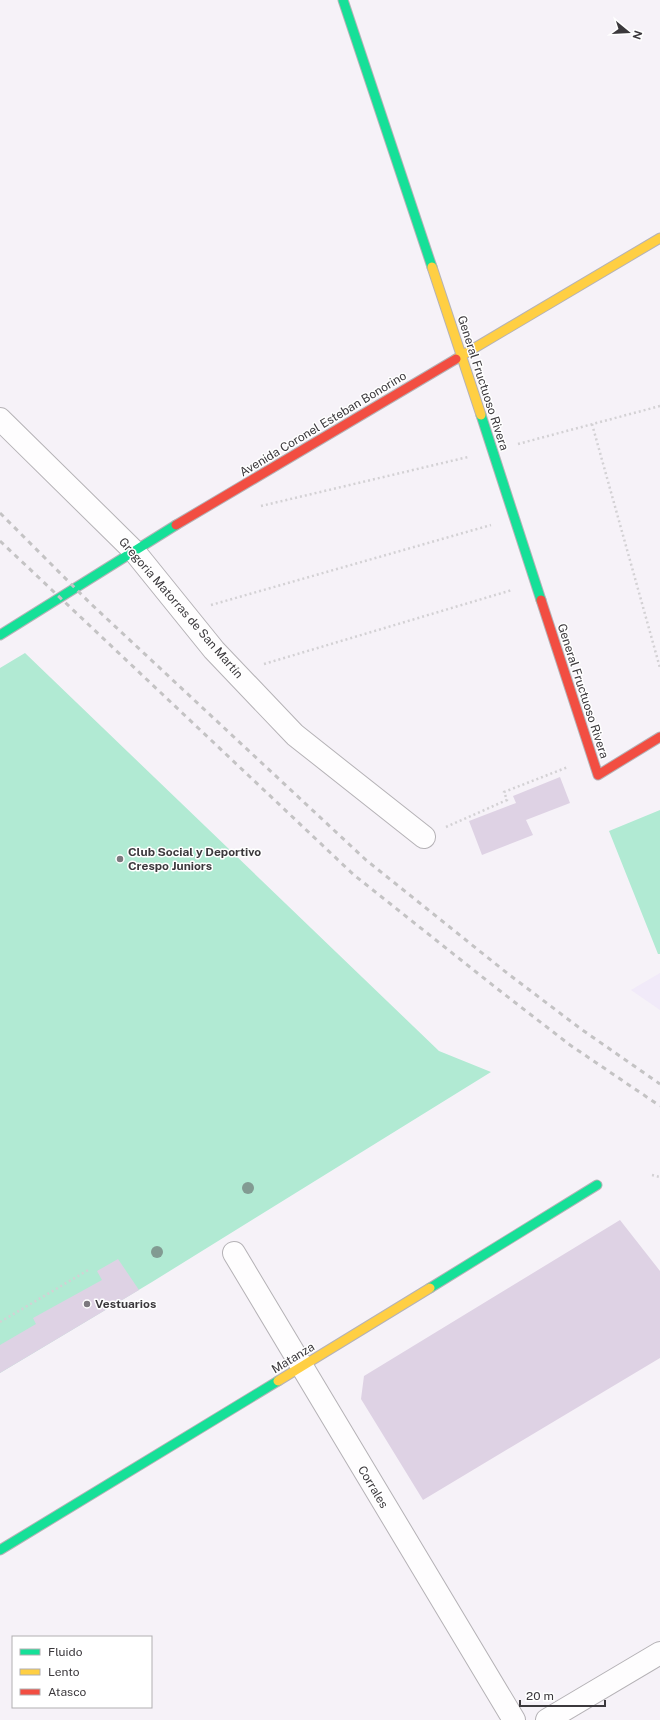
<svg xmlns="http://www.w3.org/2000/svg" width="660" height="1720" font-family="'Public Sans',sans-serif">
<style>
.industrial{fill:#f1eaf9}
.green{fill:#b1ead3}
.building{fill:#ded2e4}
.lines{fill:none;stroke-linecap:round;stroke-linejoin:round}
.street-casing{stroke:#b5b2b6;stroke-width:24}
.fast-casing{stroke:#b5b2b6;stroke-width:11}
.slow-casing{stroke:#b5b2b6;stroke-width:11}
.jam-casing{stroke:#b5b2b6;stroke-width:11}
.path{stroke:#d3d1d4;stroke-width:2.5;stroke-dasharray:2 3;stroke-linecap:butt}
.street{stroke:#fefdfe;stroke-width:22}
.fast{stroke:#16e098;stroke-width:9}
.slow{stroke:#ffcf43;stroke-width:9}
.jam{stroke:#f24e42;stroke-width:9}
.rail{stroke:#c4c3c4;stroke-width:3;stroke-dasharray:5 5;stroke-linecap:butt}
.tree{fill:#829b92}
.poi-dot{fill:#7c797e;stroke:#fff;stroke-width:1.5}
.labels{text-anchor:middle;stroke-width:3;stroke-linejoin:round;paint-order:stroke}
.street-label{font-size:12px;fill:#3b383c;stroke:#fff}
.poi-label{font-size:12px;font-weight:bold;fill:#3b383c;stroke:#fff;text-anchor:start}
</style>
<rect width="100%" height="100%" fill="#f6f2f8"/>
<path class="industrial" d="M660 973V1010L631 990Z"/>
<path class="green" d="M25 653 439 1051 491 1072 152 1282 0 1373V668Z
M660 810V954H658L609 831Z"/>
<path class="building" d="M560 777 570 803 526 820 533 835 482 855 469 821 516 803 513 796Z
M620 1220 660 1271V1358L423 1500 361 1399 364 1376Z
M118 1259 139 1290 0 1373V1345L36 1324 33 1318 102 1280 97 1271Z"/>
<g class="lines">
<g class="street-casing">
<path id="street" d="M0 419 134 551 214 650 295 735 424 837
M234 1253 514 1720
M547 1720 660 1653"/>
</g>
<g class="fast-casing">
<path id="fast" d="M343 0 432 267
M481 415 541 600
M0 635 176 525
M430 1288 597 1185
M0 1550 278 1381"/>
</g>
<g class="slow-casing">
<path id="slow" d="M432 267 481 415
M456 359 660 238
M278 1381 430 1288"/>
</g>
<g class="jam-casing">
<path id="jam" d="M176 525 456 359
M541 600 598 775 660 737"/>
</g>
<path class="path" d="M592 424 660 668
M518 444 660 406
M261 506 468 457
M211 605 491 525
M264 664 512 590
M446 827 507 800 504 792 568 767
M652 1175 660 1177
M0 1322 90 1269"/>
<use href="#street" class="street"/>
<use href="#fast" class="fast"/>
<use href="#slow" class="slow"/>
<use href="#jam" class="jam"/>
<path class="rail" d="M0 513 90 603 366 860 507 973 581 1029 660 1084
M0 541 354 875 495 987 570 1045 660 1106"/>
</g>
<g class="tree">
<circle cx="248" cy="1188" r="6"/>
<circle cx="157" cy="1252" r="6"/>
</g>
<g class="poi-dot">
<circle cx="120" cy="859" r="4"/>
<circle cx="87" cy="1304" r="4"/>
</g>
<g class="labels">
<g class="street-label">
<text transform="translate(483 383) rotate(72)" y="4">General Fructuoso Rivera</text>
<text transform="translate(323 424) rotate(-31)" y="4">Avenida Coronel Esteban Bonorino</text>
<text transform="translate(181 608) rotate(49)" y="4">Gregoria Matorras de San Martín</text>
<text transform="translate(583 691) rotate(72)" y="4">General Fructuoso Rivera</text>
<text transform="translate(293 1358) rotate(-31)" y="4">Matanza</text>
<text transform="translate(373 1487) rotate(59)" y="4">Corrales</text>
</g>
<g class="poi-label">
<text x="128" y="856">Club Social y Deportivo<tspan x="128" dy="14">Crespo Juniors</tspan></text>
<text x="95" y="1308">Vestuarios</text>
</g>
</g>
<rect x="12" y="1636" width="140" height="72" fill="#ffffff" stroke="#b1afb1"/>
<rect x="20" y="1649" width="20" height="6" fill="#16e098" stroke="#b1afb1"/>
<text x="48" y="1656" font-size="12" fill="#3b383c">Fluido</text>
<rect x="20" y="1669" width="20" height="6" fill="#ffcf43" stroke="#b1afb1"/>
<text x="48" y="1676" font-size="12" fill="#3b383c">Lento</text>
<rect x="20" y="1689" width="20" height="6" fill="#f24e42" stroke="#b1afb1"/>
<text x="48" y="1696" font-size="12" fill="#3b383c">Atasco</text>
<g transform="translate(628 32) rotate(108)" stroke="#ffffff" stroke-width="3" paint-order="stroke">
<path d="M0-3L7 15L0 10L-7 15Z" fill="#3b383c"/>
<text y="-6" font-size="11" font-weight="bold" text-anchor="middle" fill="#3b383c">N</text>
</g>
<path d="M520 1700v6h85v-6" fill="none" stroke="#3b383c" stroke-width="2"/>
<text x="526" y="1700" font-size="12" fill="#3b383c" stroke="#ffffff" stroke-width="3" paint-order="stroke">20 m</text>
</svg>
